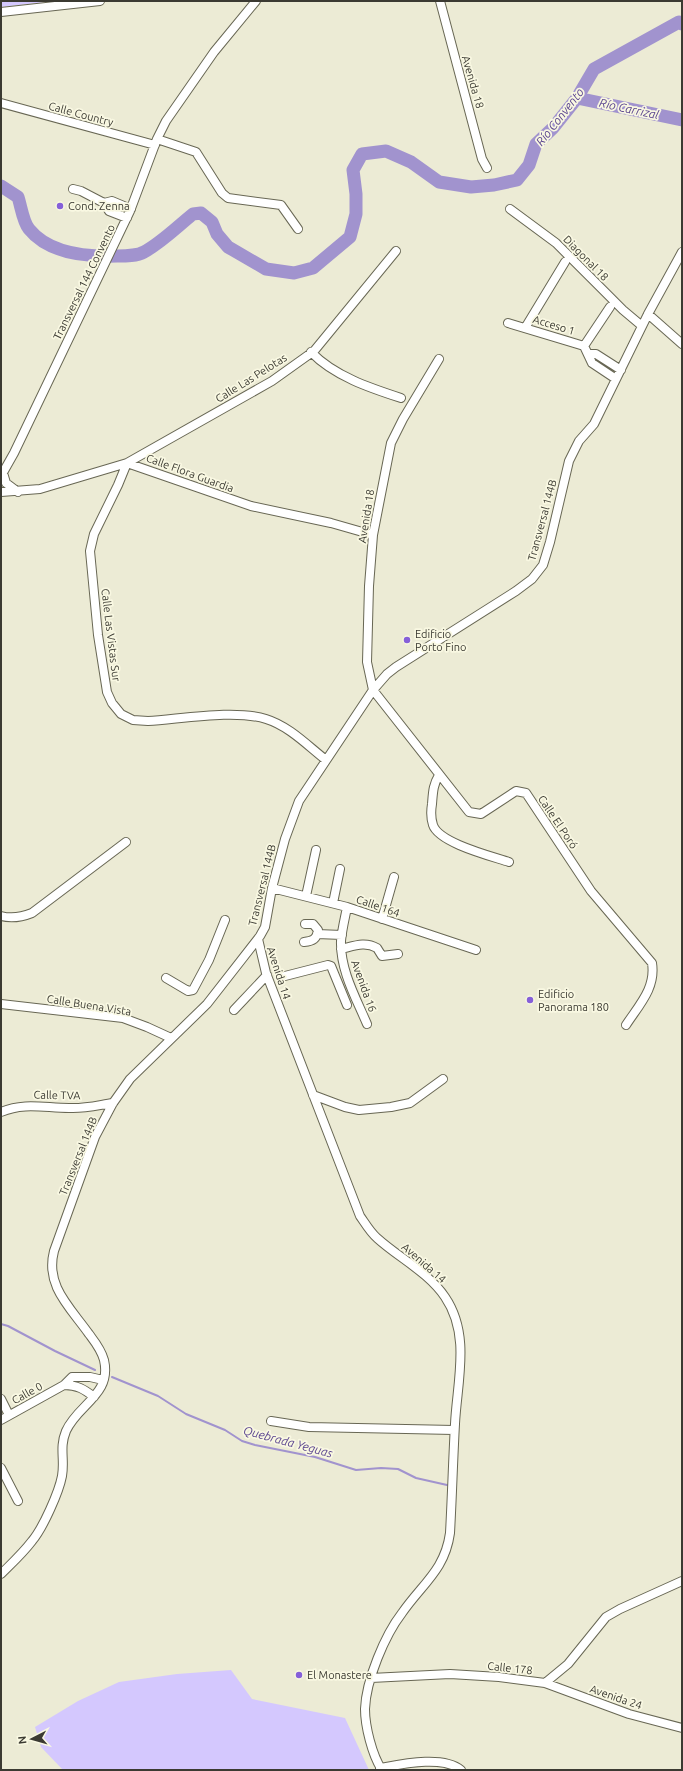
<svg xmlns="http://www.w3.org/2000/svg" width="683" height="1771" font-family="Ubuntu,sans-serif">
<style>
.green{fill:#d4c8fe}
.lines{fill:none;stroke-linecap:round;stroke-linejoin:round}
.stream{stroke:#a193ce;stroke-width:2}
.river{stroke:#a193ce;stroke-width:13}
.street-casing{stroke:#686754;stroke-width:10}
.street{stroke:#fff;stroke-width:8}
.poi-dot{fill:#855fd9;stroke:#f9f8e2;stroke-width:1.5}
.labels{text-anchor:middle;stroke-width:3.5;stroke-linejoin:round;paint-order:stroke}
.street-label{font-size:11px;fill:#3b3a32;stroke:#f9f8e2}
.poi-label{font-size:11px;fill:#3b3a32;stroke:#f9f8e2;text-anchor:start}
.water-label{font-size:12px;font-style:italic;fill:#5c4690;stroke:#f9f8e2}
</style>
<rect width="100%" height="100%" fill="#ecebd5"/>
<path class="green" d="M1 1H55L1 7Z
M231 1670 252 1699 345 1718 369 1770H63L41 1747 35 1727 78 1701 119 1682 177 1674Z"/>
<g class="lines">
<path class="stream" d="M1 1324 8 1326 55 1351 95 1370
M112 1377 158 1396 186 1414 225 1430 242 1441 255 1445 315 1457 356 1470 381 1468 398 1469 416 1478 447 1485"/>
<path class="river" d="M577 98 682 120
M1 186 18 197C21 206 23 222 29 229 49 254 88 257 117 256 126 256 137 256 144 252 161 243 178 226 193 214L201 213 212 222 217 234 228 247 266 269 294 273 313 268 350 237 356 214V194L353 170 362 154 386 151 411 162 439 182 471 187 494 185 517 180 529 165 536 144 553 128 577 98 594 69 679 22 682 24"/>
<g class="street-casing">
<path id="street" d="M440 1 482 159 487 168
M1 12 100 1
M1 103 155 145
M157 139 196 152 222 193 228 198 281 205 298 229
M73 189 81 191 104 203
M510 209 556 243 623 310 642 326
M127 218 109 211 104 203 112 201 131 209
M648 314 682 344
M508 323 584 346 592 363 616 379
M525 328 565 262
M584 346 610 307
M311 352C334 376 370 388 401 398
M589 354H596L621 370
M439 359 403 419 391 443 373 535 369 586 367 662 373 690 469 812 481 814 516 791 526 793 591 891 652 963C656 988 639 1005 626 1025
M3 473 6 483 18 492
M1 476 14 453 130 211 157 139 166 121 214 52 256 1
M1 492 40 489 127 463 251 506 331 523 373 535
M326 760C308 746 289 726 266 719 235 709 181 719 148 721L133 720 121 714 112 703 107 692 98 635 90 551 94 534 118 485 127 463 272 381 314 351 396 251
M439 775C433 785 433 792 432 804 431 810 431 819 433 825 439 843 491 856 509 862
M272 888 347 907 476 950
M306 896 316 850
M333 903 340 869
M347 907C345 918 342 929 341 941 340 970 356 998 367 1024
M1 916C12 919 22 917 32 913L126 842
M382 919 394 877
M317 934 342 935
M258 939 266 973 360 1216C365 1223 370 1232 377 1238 399 1258 428 1272 445 1297 471 1335 457 1382 455 1424 453 1460 452 1497 450 1533 445 1570 422 1584 402 1613 385 1635 366 1680 365 1709 365 1726 372 1755 382 1770
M304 942C313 941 317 939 318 930L313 924H305
M341 949C354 946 365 941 377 948L382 956 398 954
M285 976 328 965 331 966 347 1005
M166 978 188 991 193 990 209 960 225 920
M1 1004 123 1018 147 1027 171 1038
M234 1010 267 975
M313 1095 345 1107 359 1110 391 1107 410 1103 443 1079
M1 1112C24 1102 45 1108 69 1108 84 1109 99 1105 113 1103
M64 1385C77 1385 84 1389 94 1397
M1 1399 9 1415
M1 1420 64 1385 72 1377H90L103 1380
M271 1421 309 1427 454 1430
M1 1468 18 1501
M1 1574C12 1563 23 1553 32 1541 43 1528 59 1492 62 1476 65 1459 59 1448 66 1431 78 1404 112 1395 104 1360 101 1349 95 1342 89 1334 70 1307 45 1286 54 1251L95 1137 113 1103 130 1079 207 1004 260 936 265 927 272 888 285 839 299 801 373 690 387 674 396 667 516 591 532 579 543 565 550 542 569 461 579 441 594 424 648 314 682 252
M371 1678 450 1674 499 1677 545 1683 629 1714 682 1728
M545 1683 568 1664 606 1617 620 1609 682 1581
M380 1768C402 1764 443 1755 461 1770"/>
</g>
<use href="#street" class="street"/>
</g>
<g class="poi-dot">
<circle cx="60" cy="206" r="4"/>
<circle cx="407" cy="640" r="4"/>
<circle cx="530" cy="1000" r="4"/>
<circle cx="299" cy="1675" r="4"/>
</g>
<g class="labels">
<g class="street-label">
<text transform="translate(473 82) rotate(74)" y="4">Avenida 18</text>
<text transform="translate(81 114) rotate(15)" y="4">Calle Country</text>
<text transform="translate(586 258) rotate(45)" y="4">Diagonal 18</text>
<text transform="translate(84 282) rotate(-64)" y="4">Transversal 144 Convento</text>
<text transform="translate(554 325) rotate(17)" y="4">Acceso 1</text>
<text transform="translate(251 378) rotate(-32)" y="4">Calle Las Pelotas</text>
<text transform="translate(190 473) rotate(20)" y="4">Calle Flora Guardia</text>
<text transform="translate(366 516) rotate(-81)" y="4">Avenida 18</text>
<text transform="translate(542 520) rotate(-75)" y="4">Transversal 144B</text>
<text transform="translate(111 635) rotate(83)" y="4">Calle Las Vistas Sur</text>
<text transform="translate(558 822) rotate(56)" y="4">Calle El Poró</text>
<text transform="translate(262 885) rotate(-76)" y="4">Transversal 144B</text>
<text transform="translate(378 906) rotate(19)" y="4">Calle 164</text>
<text transform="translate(279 973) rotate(72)" y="4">Avenida 14</text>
<text transform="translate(364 986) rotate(70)" y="4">Avenida 16</text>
<text transform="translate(89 1005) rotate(9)" y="4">Calle Buena Vista</text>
<text transform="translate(57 1095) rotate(1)" y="4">Calle TVA</text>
<text transform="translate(78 1156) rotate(-68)" y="4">Transversal 144B</text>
<text transform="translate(424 1263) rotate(41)" y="4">Avenida 14</text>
<text transform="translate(27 1393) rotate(-29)" y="4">Calle 0</text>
<text transform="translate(510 1668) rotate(6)" y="4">Calle 178</text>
<text transform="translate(616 1697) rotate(19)" y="4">Avenida 24</text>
</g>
<g class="poi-label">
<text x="68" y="210">Cond. Zenna</text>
<text x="415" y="638">Edificio<tspan x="415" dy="13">Porto Fino</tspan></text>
<text x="538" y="998">Edificio<tspan x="538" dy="13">Panorama 180</tspan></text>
<text x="307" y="1679">El Monastere</text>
</g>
<g class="water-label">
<text transform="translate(629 109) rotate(12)" y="4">Río Carrizal</text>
<text transform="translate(560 117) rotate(-52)" y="4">Río Convento</text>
<text transform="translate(288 1442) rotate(15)" y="4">Quebrada Yeguas</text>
</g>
</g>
<rect width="683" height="1771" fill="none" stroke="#3b3a32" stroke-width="4"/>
<g transform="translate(32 1739) rotate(264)" stroke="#f9f8e2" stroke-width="3" paint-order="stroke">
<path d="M0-3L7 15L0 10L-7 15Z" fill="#3b3a32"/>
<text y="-6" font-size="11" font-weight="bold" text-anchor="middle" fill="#3b3a32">N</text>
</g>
</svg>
